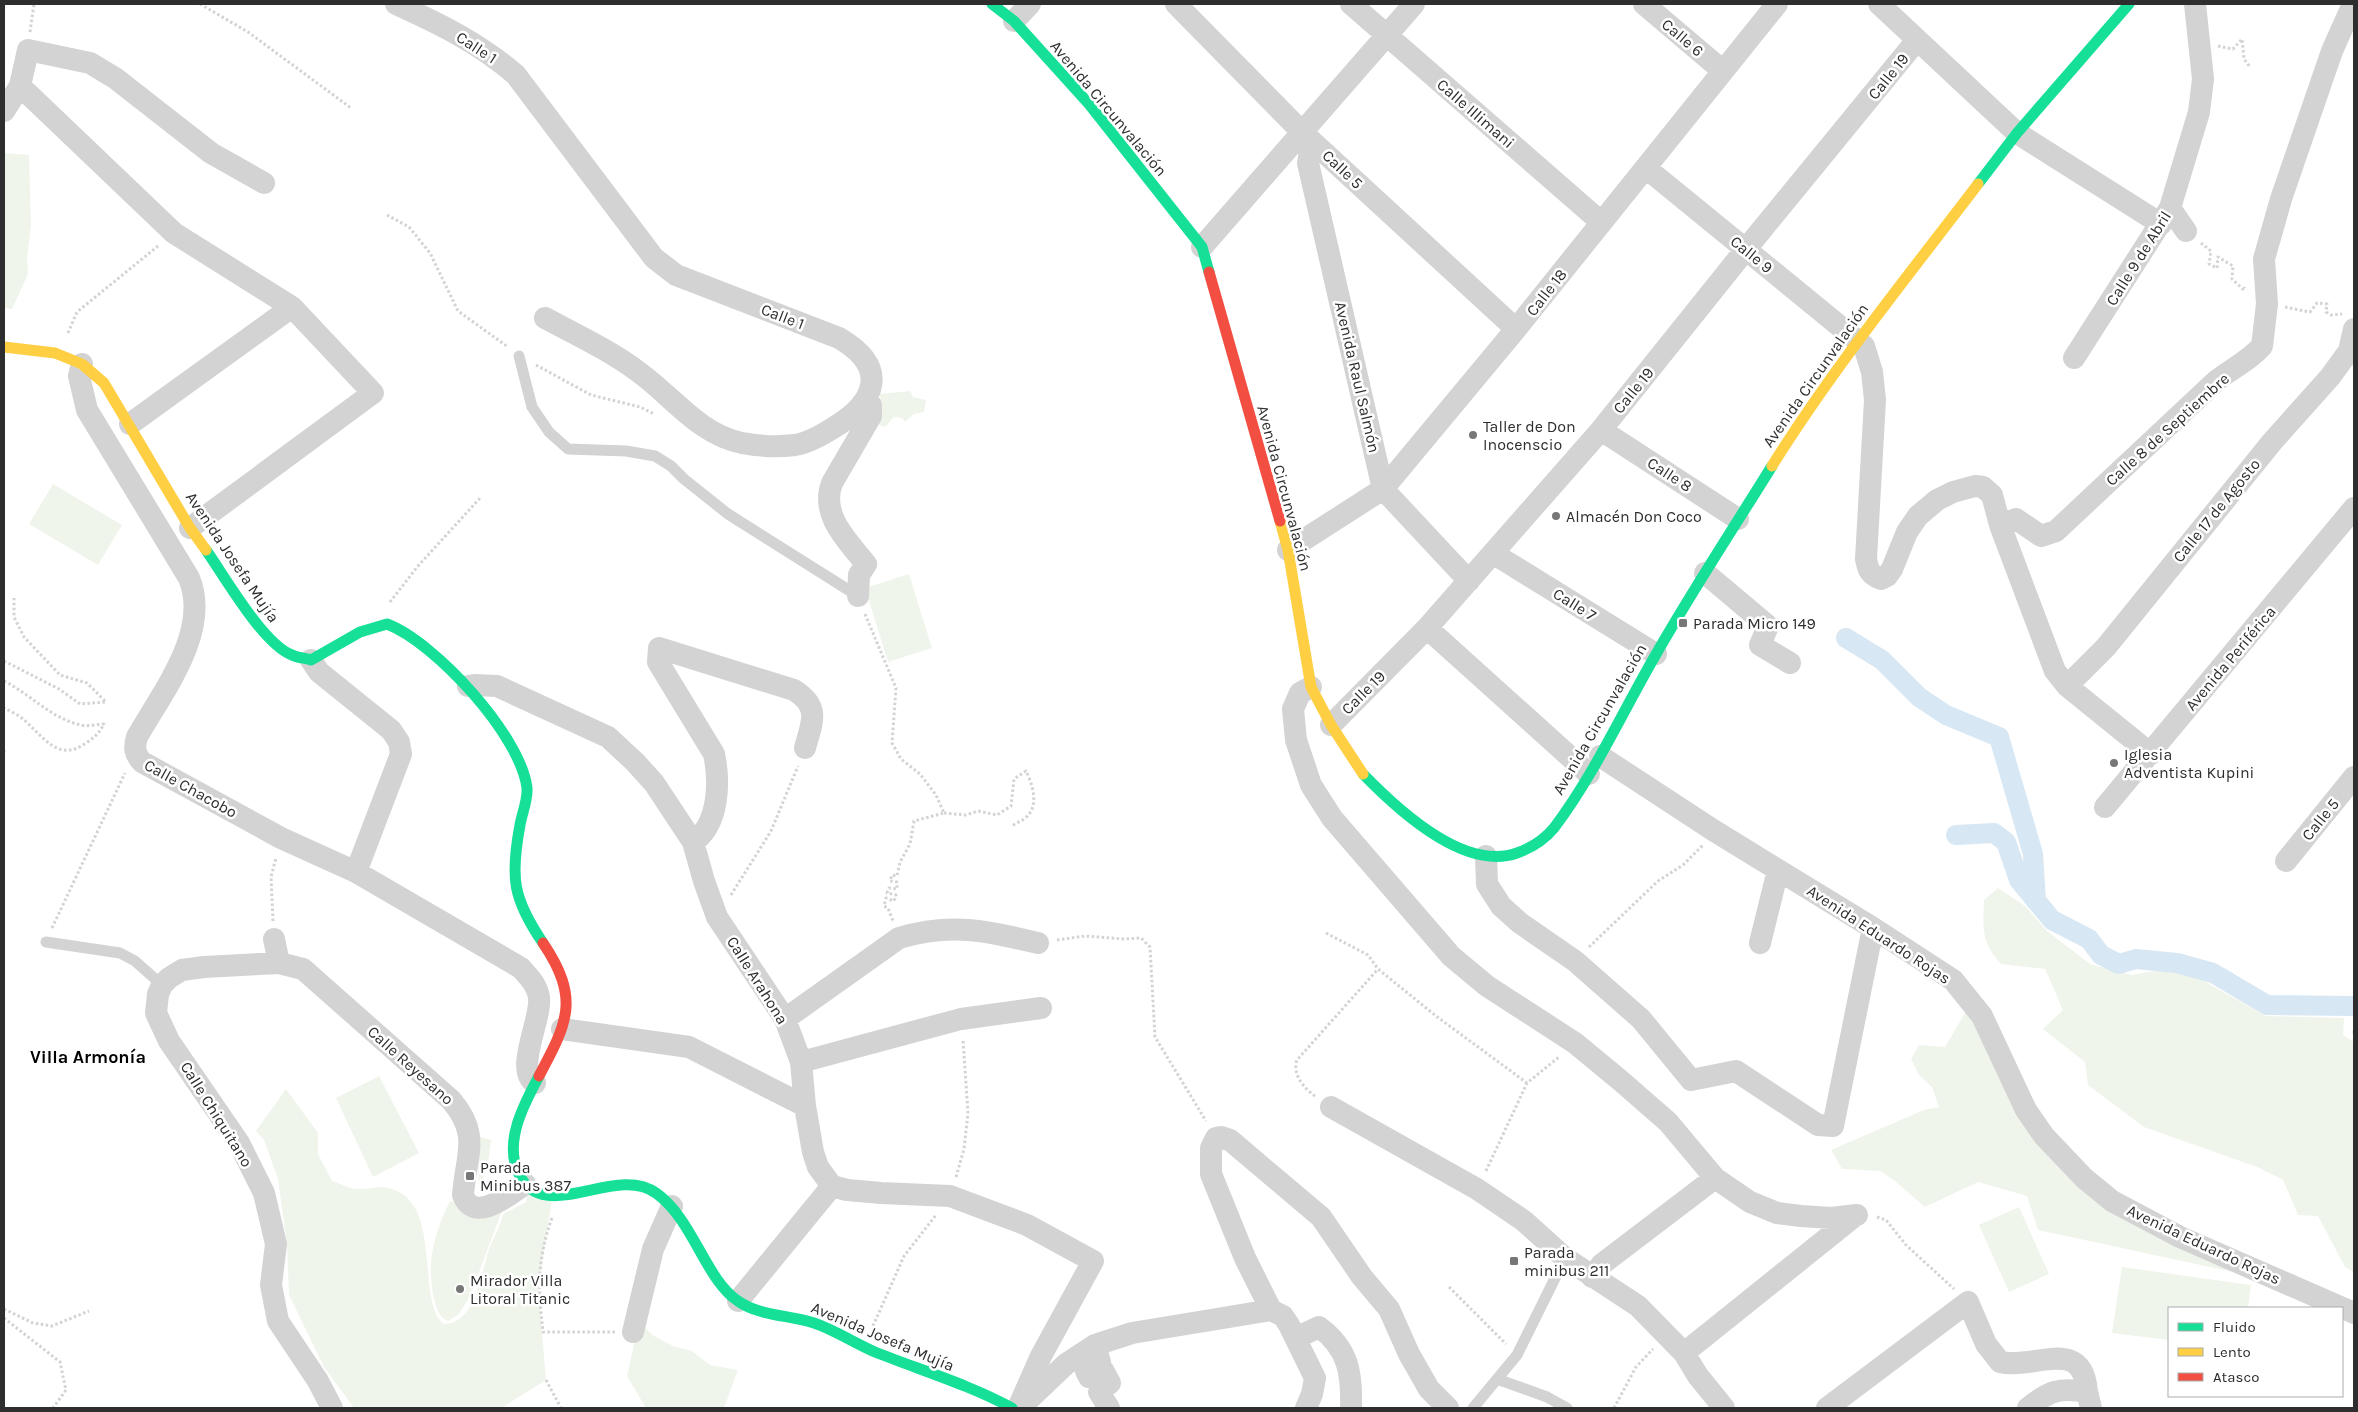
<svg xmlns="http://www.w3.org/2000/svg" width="2358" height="1412" font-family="Karla,sans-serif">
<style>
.green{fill:#f0f5eb}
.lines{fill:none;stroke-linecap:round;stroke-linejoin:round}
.canal{stroke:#d7e7f3;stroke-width:20}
.path{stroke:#d3d3d3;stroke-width:3;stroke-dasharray:2.5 2.5;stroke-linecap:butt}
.lane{stroke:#d3d3d3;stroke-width:11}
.street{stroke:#d3d3d3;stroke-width:22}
.fast{stroke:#16e098;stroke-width:11}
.slow{stroke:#ffcf43;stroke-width:11}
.jam{stroke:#f24e42;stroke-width:11}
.poi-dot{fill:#777;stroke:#fff;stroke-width:2}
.labels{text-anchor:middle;stroke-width:5;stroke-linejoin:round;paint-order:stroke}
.street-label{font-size:16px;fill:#2e2e2e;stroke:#fff}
.poi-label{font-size:16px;fill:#2e2e2e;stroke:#fff;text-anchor:start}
.neighbourhood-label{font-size:18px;font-weight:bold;fill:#000;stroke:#fff}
</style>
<rect width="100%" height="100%" fill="#fff"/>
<path class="green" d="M4 153 29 155 31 224 27 259 28 274 12 309 4 308Z
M910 391 913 397 926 400 924 412 914 414 905 422 902 418 894 417 885 427 877 424 881 410 880 394Z
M53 484 122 525 98 565 29 524Z
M909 574 932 648 888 662 865 588Z
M1998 888 2025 906 2047 931 2090 964 2131 975 2168 969 2197 977 2266 1016 2344 1018 2343 1035 2354 1042V1272L2345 1267 2318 1216 2298 1215 2283 1180 2257 1167 2144 1127 2088 1085 2085 1062 2043 1029 2063 1010 2045 969 2001 964C1981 942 1983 929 1984 900Z
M1969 1006 2009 1079 2087 1178 2303 1287 2038 1230 2027 1196 1978 1182 1925 1207 1895 1181 1880 1171 1842 1169 1831 1150 1924 1110 1939 1107 1932 1087 1919 1075 1911 1059 1919 1045 1945 1047Z
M379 1076 419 1153 373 1177 336 1098Z
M286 1089 318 1133V1154L332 1181C340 1183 349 1189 357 1189 371 1190 380 1184 395 1190 442 1208 416 1303 444 1324 477 1323 481 1272 489 1249 494 1237 500 1227 503 1214L526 1202 528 1190 554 1187 538 1287 546 1380 501 1408H354L324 1367 289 1295 287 1244 278 1179 264 1140 256 1131Z
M477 1136 491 1140 489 1157 479 1192Z
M450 1201 502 1211 470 1296 459 1314 448 1321C439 1318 436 1307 434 1299 426 1263 434 1233 450 1201Z
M2019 1207 2049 1274 2009 1292 1979 1225Z
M2122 1267 2251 1285 2248 1308H2169V1340L2112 1333Z
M639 1322 654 1336 673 1346 692 1351 710 1365 738 1370 724 1408H646L627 1376Z"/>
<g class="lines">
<path class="canal" d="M1846 638 1882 660 1919 697 1946 715 1999 737 2033 854 2036 901
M1956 835 1994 833 2006 842 2019 880 2052 920 2089 939 2101 955 2119 964 2136 959 2177 963 2213 973 2267 1005 2354 1006"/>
<path class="path" d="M200 4 248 32 351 108
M30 32 34 4
M2218 46 2233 49 2242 39 2244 59 2250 67
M387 215 409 227 430 253 458 311 508 347
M2201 243 2211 251 2209 264 2217 268 2218 257 2233 266 2232 279 2244 290 2245 287
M2285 307 2310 312 2317 303 2327 304 2326 312 2331 315 2342 314
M68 333 77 312 158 246
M536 365 591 395 640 407 654 414
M390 602 418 566 481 497
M865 614 896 688 892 743 901 759 920 774 936 795 944 813 914 821 910 844 900 862 897 876 892 875 890 881 897 882V889L889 888 887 893 896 895 894 901 886 898 884 906 888 908 893 921
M4 661 59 689 80 704 106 702 87 683 60 675 24 637 14 617V598
M4 681C30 694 52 719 81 725 88 727 97 724 104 724 99 733 95 737 86 743 58 763 44 737 24 720 19 715 10 711 4 708
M4 750V753
M944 813 966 815 978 811 997 815 1011 806 1014 779 1026 771C1033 785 1040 808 1024 819 1020 822 1015 823 1011 827
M731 895 771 831 798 766
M273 921 271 877 276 858
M52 928 125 773
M1326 933 1368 955 1378 969 1436 1016 1527 1083
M1057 940 1085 936 1124 939 1141 938 1150 947 1155 1037 1206 1121
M1589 947 1658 881 1683 865 1703 845
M2354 1031V1034
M1315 1096C1303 1088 1292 1073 1297 1060L1378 969
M1486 1171 1527 1083 1559 1057
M956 1177 964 1149 968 1113 963 1040
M1877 1217 1886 1220 1906 1245 1954 1289
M552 1218C537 1259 538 1289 543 1332H615
M1449 1287 1506 1344
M4 1309 33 1323 52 1326 89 1311
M4 1318 60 1362 66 1390 53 1408
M873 1326 904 1256 936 1215
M546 1380 561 1408
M1614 1408 1636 1367 1653 1349"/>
<path class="lane" d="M519 356 532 407 549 432 568 449 626 451 655 456 671 466 684 479 728 514 858 596
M46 942 120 953 135 961 162 985
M1497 1379 1547 1397 1567 1408
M1473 1408 1517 1355 1565 1258"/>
<path class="street" d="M396 4C440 24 479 43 516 75L654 258 676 275 839 338C889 367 877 402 833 428 822 435 808 443 795 445 779 447 758 446 742 443 699 434 674 398 640 373 611 351 577 335 545 318
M1176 4 1302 132 1516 329
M1351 4 1601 222
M1644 4 1723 71
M1879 4 2017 133 2161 224
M1014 21 1030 4
M20 86 174 233 292 307 373 393 190 528
M4 111 20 86 28 50 90 63 115 78 211 153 264 183
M1315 144 1310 151 1308 163 1383 489 1469 581
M1646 168 1864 346 1872 372 1875 400 1866 559C1868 570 1870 575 1881 579L1887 576 1892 569 1907 532 1918 516 1937 500 1953 492 1975 486 1983 487 1992 495 2000 525 2055 671 2067 686 2151 754
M2170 208 2186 231
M1202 247 1414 4
M2074 358 2170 208 2199 112 2203 79 2195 4
M82 364 79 376 87 410 189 578C211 631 163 691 137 737 134 747 134 753 142 762L281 838 356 872 521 968C529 977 537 985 539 997 542 1019 514 1070 535 1083
M130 424 292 307
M1601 430 1738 519
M2000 525 2016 519 2041 536 2056 531 2216 381C2231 369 2249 361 2262 346L2267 304 2264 259 2281 199 2332 51 2353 4
M1288 550 1383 489 1516 329 1777 4
M1494 554 1656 654
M1705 573 1768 626 1760 645 1790 663
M858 596 859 575 866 564C847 540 820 515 832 483L871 416V405L867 400
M1427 628 1589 774
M311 660 319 672 391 730 399 742 401 754 356 872
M468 686 474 685 497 686 608 737 635 762 654 783 693 842 704 881 717 917 785 1019 801 1062 805 1106 813 1152 818 1167 832 1186 847 1190 881 1193 950 1196 1027 1225 1093 1261 1041 1356 1018 1408
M2067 686 2106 647 2272 442 2330 377 2349 351 2354 329
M1311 687 1300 693 1293 709 1296 740 1311 785 1332 818 1451 956 1487 986 1575 1043 1621 1081 1668 1122 1715 1178 1750 1202 1777 1213 1801 1216 1831 1218 1857 1215
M1331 725 1427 628 1601 430 1746 249 1917 40
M1600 756 1713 830 1873 928 1953 980 1982 1016 2026 1110 2044 1136 2084 1178 2112 1201 2180 1237 2354 1313
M2105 807 2354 508
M693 842C719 825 720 782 714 754L658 662 659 648 794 690C821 707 812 722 805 748
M1486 856 1487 884 1501 906 1520 923 1575 961 1641 1019 1691 1080 1736 1071 1818 1125 1833 1126 1873 928
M2286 861 2354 777
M274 939 279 963
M1760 943 1778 870
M785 1019 899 938C951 922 988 931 1038 943
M562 1029 689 1047 805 1106
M801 1062 961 1019 1041 1008
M1331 1107 1477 1189 1524 1221 1565 1258 1638 1306 1684 1353 1698 1376 1724 1408
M1592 1277 1602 1264 1715 1178
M738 1301 832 1186
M1271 1310 1245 1258 1211 1174V1148L1216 1138 1221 1137 1230 1140 1321 1217 1362 1277 1389 1309 1409 1354 1429 1389 1448 1408
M633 1332 653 1249 672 1206
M1296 1338 1319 1327C1349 1349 1352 1374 1351 1408
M1095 1345 1100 1362 1086 1371 1089 1377 1103 1370 1110 1383 1099 1392 1109 1408
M1684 1353 1856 1215
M1025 1403 1066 1364 1095 1345 1132 1333 1271 1310 1283 1316 1289 1325 1315 1378 1312 1394 1306 1408
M332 1408 318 1381 278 1321 271 1285 276 1244 264 1193 239 1143 169 1041 156 1013 158 994 162 985 169 978 182 970 204 967 279 963 303 969 451 1100C481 1135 466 1154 463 1195 474 1225 510 1194 525 1184
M1827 1408 1968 1302 1986 1344 2000 1362C2034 1370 2083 1335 2087 1392
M2028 1408C2049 1391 2059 1387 2087 1392L2091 1408"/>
<path class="fast" d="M992 4 1014 21 1089 104 1202 247 1209 272
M1978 184 2017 133 2129 4
M206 550C225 577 263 644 292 655 298 658 305 658 311 660L360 632 387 624C435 642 521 736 527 788 528 800 522 813 520 825 510 878 513 899 543 943
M1363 774C1396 808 1464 872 1517 853 1531 848 1544 840 1554 828 1594 775 1622 713 1655 656 1692 591 1733 529 1772 466
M539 1076C524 1104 504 1141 518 1172 542 1228 615 1163 656 1193 693 1219 705 1279 738 1301 759 1316 789 1315 814 1323 835 1330 854 1343 875 1352 920 1370 970 1385 1012 1408"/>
<path class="slow" d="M4 347 55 353 82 364 104 383 190 528 206 550
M1772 466C1834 367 1908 276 1978 184
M1280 521 1288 550 1311 687 1331 725 1363 774"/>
<path class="jam" d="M1209 272 1280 521
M539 1076C568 1022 580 998 543 943"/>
</g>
<g class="poi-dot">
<circle cx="1473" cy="435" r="5"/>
<circle cx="1556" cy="516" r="5"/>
<rect x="1678" y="618" width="10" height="10" rx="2.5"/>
<circle cx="2114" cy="763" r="5"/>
<rect x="465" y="1171" width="10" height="10" rx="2.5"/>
<rect x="1509" y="1256" width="10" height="10" rx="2.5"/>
<circle cx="460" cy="1289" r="5"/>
</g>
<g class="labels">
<g class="street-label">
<text transform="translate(1683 37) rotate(40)" y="6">Calle 6</text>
<text transform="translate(477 47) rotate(33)" y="6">Calle 1</text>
<text transform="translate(1888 76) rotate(-51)" y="6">Calle 19</text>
<text transform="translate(1109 108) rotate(50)" y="6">Avenida Circunvalación</text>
<text transform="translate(1476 113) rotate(41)" y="6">Calle Illimani</text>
<text transform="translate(1343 169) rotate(43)" y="6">Calle 5</text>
<text transform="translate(1752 254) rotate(39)" y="6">Calle 9</text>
<text transform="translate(2138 258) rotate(-58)" y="6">Calle 9 de Abril</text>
<text transform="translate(1546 292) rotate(-52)" y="6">Calle 18</text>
<text transform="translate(783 316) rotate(21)" y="6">Calle 1</text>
<text transform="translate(1815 375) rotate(-55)" y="6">Avenida Circunvalación</text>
<text transform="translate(1358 377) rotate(77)" y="6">Avenida Raul Salmón</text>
<text transform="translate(1633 390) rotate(-51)" y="6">Calle 19</text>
<text transform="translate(2167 429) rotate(-42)" y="6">Calle 8 de Septiembre</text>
<text transform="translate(1670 474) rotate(33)" y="6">Calle 8</text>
<text transform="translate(1285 488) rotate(75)" y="6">Avenida Circunvalación</text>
<text transform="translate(2216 510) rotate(-51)" y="6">Calle 17 de Agosto</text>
<text transform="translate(233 557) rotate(56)" y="6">Avenida Josefa Mujía</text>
<text transform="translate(1575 604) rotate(32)" y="6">Calle 7</text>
<text transform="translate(2230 658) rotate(-50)" y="6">Avenida Periférica</text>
<text transform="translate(1363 692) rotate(-45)" y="6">Calle 19</text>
<text transform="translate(1599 719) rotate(-60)" y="6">Avenida Circunvalación</text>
<text transform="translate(191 788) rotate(29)" y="6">Calle Chacobo</text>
<text transform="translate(2320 819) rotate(-51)" y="6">Calle 5</text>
<text transform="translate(1879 934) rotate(33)" y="6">Avenida Eduardo Rojas</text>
<text transform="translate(758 980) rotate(58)" y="6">Calle Arahona</text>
<text transform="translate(411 1065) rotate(42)" y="6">Calle Reyesano</text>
<text transform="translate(217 1114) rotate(58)" y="6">Calle Chiquitano</text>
<text transform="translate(2204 1244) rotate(25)" y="6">Avenida Eduardo Rojas</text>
<text transform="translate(883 1336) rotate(23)" y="6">Avenida Josefa Mujía</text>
</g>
<g class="poi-label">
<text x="1483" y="432">Taller de Don<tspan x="1483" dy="18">Inocenscio</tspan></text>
<text x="1566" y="522">Almacén Don Coco</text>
<text x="1693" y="629">Parada Micro 149</text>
<text x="2124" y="760">Iglesia<tspan x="2124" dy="18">Adventista Kupini</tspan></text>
<text x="480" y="1173">Parada<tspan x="480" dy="18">Minibus 387</tspan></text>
<text x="1524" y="1258">Parada<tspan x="1524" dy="18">minibus 211</tspan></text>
<text x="470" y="1286">Mirador Villa<tspan x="470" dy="18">Litoral Titanic</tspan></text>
</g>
<g class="neighbourhood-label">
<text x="88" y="1063">Villa Armonía</text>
</g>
</g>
<rect width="2358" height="1412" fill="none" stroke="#2e2e2e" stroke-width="10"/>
<rect x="2168" y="1307" width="175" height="90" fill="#ffffff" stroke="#ababab"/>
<rect x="2178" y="1323" width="25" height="8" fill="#16e098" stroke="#ababab"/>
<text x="2213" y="1332" font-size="15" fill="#2e2e2e">Fluido</text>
<rect x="2178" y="1348" width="25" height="8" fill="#ffcf43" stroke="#ababab"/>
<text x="2213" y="1357" font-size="15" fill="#2e2e2e">Lento</text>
<rect x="2178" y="1373" width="25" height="8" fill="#f24e42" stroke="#ababab"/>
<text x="2213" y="1382" font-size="15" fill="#2e2e2e">Atasco</text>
</svg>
